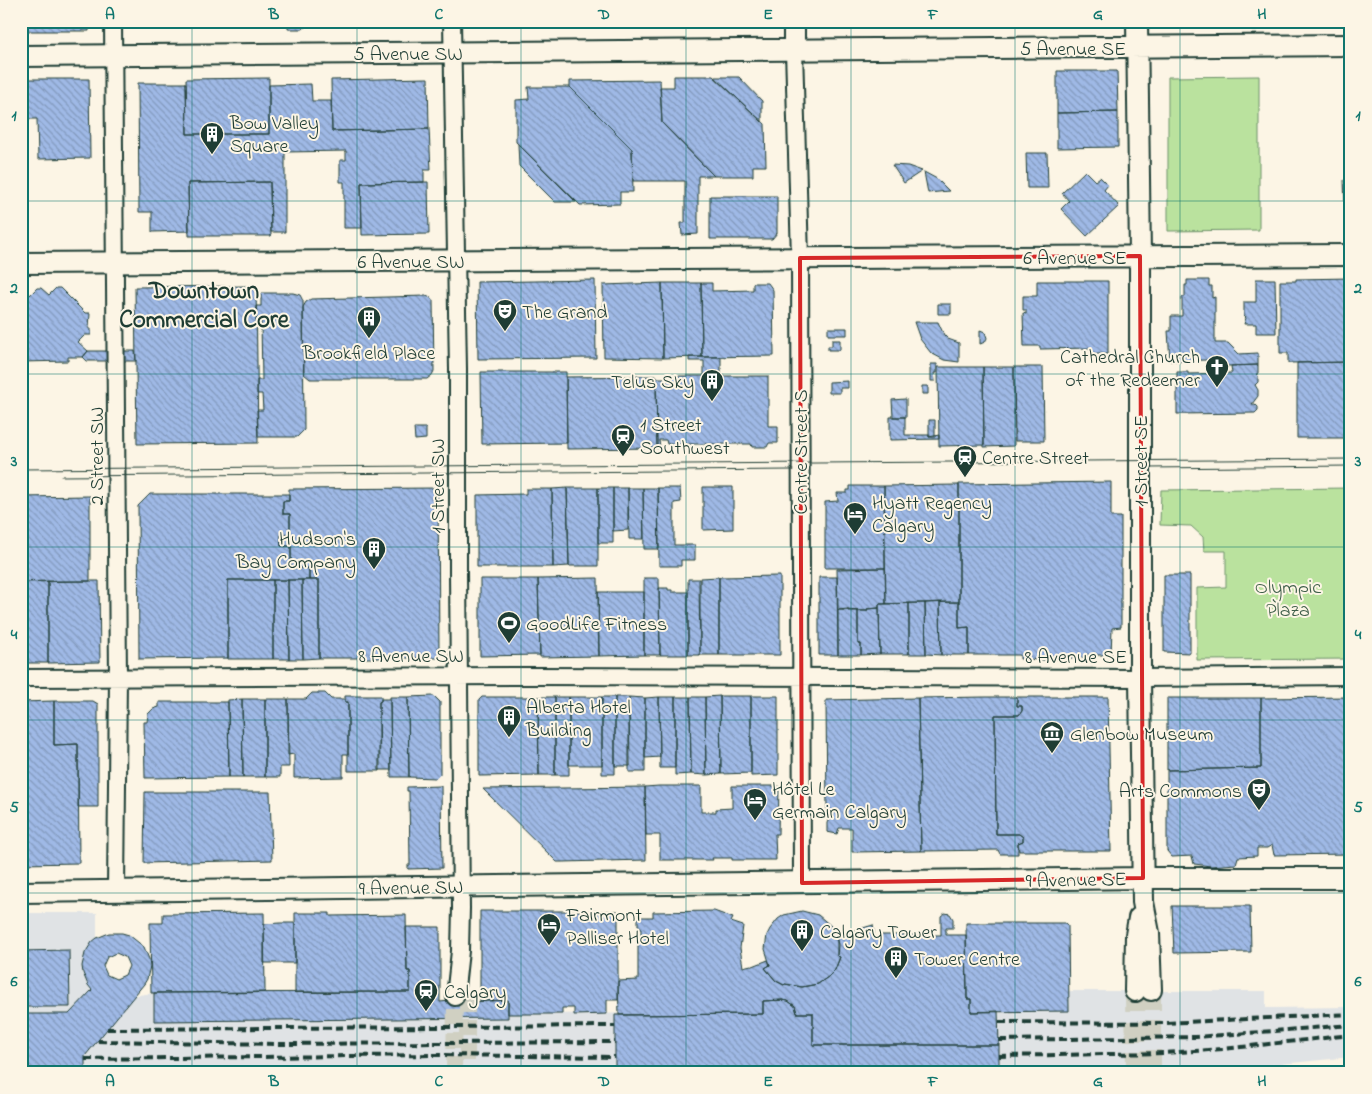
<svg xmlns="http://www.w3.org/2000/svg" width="1372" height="1094" font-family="'Indie Flower',sans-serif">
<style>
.built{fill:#e0e3e5}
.park{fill:#bae29e;stroke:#6c9069}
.building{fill:url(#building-back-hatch);stroke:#1f3d34;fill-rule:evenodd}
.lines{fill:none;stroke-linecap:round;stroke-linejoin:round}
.minor-tunnel{stroke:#d0d0c2;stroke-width:16;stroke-dasharray:16 8;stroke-linecap:butt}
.major-tunnel{stroke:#d0d0c2;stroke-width:20;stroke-dasharray:20 10;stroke-linecap:butt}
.minor-casing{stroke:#1f3d34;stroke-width:20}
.major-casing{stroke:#1f3d34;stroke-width:24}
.minor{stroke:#fcf5e5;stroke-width:16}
.major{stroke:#fcf5e5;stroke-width:20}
.tram{stroke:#1f3d34;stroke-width:1}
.rail{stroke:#1f3d34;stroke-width:4;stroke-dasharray:8 4;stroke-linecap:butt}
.marked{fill:none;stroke:#d62828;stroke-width:4;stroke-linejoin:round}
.grid{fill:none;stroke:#0f766e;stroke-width:1;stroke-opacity:0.55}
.labels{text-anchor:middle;stroke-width:4;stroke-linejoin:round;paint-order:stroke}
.street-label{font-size:20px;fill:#1f3d34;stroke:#fcf5e5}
.poi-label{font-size:20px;fill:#1f3d34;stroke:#fcf5e5;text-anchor:start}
.park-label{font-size:20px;fill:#3e5e49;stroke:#fcf5e5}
.district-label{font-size:25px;font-weight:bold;fill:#1f3d34;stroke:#fcf5e5}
.neatline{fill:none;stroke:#0f766e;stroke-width:2}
.grid-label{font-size:16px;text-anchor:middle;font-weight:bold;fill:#0f766e}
</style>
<defs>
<pattern id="building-back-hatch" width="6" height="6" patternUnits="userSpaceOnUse" patternTransform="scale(1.25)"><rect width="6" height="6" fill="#9fb9e6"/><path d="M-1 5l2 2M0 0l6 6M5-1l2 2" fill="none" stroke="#8198bb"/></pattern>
</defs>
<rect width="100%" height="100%" fill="#fcf5e5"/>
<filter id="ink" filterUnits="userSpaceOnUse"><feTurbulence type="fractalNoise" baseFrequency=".02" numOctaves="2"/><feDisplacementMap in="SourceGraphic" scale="10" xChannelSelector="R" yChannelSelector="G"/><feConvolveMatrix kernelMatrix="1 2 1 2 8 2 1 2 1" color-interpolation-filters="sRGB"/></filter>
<g filter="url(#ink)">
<path class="built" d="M21 913H97V1006L138 995 154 993V1021L508 1018V1014L1069 1011V991H1266V1008L1351 1007V1057L1271 1065 1270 1073H443L436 1071 21 1073Z"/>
<path class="park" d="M674 21H765V24L674 27Z
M1259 76V230L1168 231V77Z
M1351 488V659L1197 660V588L1226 587V551H1204L1203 537 1191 526 1160 525 1161 490Z"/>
<path class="building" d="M21 21H89V31H21Z
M288 21H311L303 29H288Z
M634 21H674V27H645V22Z
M906 21H921V25H907Z
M921 21H951V25H921Z
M1057 71H1117L1118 112 1057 113Z
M674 76H713L765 124 766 166H753V176H714L662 123 660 87H674Z
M715 77H739L762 101V122Z
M269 78V134H187L186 79Z
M428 78 429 129 332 131 331 80Z
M21 79H89L90 158 38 159 37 119H21Z
M660 80 662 123 714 176H698V234L682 235 681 223H685V181H633L632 149 570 87V81Z
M138 83H186L187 134H269V85L311 84 312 101H331L332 131 429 129 431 170H424V182L361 183 362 228H344V182H340V160H346V151L285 152V232H271L270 182 188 183 189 231 152 232V212H139Z
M528 87H570L632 149 633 192H620V204L580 205 516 142V100L529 99Z
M1348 102H1351V130L1350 125H1349Z
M1118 112V147L1057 148V113Z
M518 144 576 202H555L519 166Z
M1026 153H1047L1048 188H1027Z
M892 165 908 166 922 171 904 183Z
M1085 171 1095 181 1100 177 1108 185 1104 190 1119 206 1087 236 1061 209 1069 201 1062 193Z
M924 172 937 179 949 191 928 193Z
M1344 180H1351V211H1345Z
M270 182 271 236H189L188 183Z
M428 182 429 234 362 235 361 183Z
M710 196H777V233L772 239H710Z
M1351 278V362L1288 363V353H1280V281H1296V279Z
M1256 279H1275L1276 333H1256V324H1244L1246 318 1244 316V302H1256Z
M595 280 596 358 478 359 477 282Z
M1187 280H1209V286H1212V298L1215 297V343H1228L1239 354 1258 353V365L1227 366V368H1214L1206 360 1170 361 1168 331H1171V316H1182V297H1185V285H1187Z
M1037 281H1108V354H1091V348L1040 349V346H1024L1023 313 1026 314V310H1023V296H1037Z
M662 283H701L702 357 663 358Z
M662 283 663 358 604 357 603 285Z
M701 283H712V291L753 290V283H768L773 290 774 356 702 357Z
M256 286 258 443 137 444 135 287Z
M21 288 30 295 37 288H41L49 295 56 288H60L85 313H90L89 329H91V335H85L78 342 88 351 83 357H68V361L21 362Z
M261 293H293L300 295 303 301 304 430 297 437H258L257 410H263L262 394H257V380H262L261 322H256V306H261Z
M426 296 431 298 433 301 434 371 432 375 427 379H310L304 374 303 307 306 302 311 299Z
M938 304H951V314H938Z
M914 322H938L944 335 948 339 959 343V362L944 360 931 353 920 339Z
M828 328H847V335H828Z
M980 330 985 332 987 338 985 342 980 344Z
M832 340H840V350H828V346H832Z
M88 351H135L136 361H87L83 357Z
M689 357H721V376H768V426H778V443H769L767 447H752L751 444H667L666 440H659L660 448H657L656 378H666V376H704V361H689Z
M1351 362V438H1297V363Z
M931 364H937V373H934L935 381H931Z
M1258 365V374H1256L1258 376V382L1255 385 1258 390V396L1252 404H1255L1258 407V410L1255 413 1177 414V372H1188V374L1232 373 1231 366Z
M938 367H983L984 445 939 446Z
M983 367H1014V446L984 447Z
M1014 367H1043L1044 441H1015Z
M481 372H566L567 443 482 444Z
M656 376 657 448 567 449 566 377Z
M848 381V388H840V393H829V382Z
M922 386H928V394H922Z
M905 399H906V417H893L892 400Z
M890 417H905V435H929V437L939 435V439L890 440Z
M929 420H935V437H929Z
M414 428H426V439L415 440Z
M1111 482V517H1121V627L1112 628 1111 655H1086V657L1046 660 1020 659V655H969V627L959 628V484Z
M959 485V602L886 604 884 486Z
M850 486H884L885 568H825V502L838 501 837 493H847V490H850Z
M703 487H733V529L703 530Z
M438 488 439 658H319V580H309V568H291V546H281V535H290V514H283V501H289V489Z
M567 488 569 566 553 567 552 489Z
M567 488H598V566H569Z
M598 488H613V543H598Z
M613 488H628V530L613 531Z
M628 488H643L644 539H629Z
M643 488H658L659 549H644Z
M658 488H680L681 502 674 503V545H695V560H681V566H659Z
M526 489H552L553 567H477V495L526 494Z
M150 494H289V501H283V514H290V535H281V546H291V568H309V580H228V658L139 659 138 506Z
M90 496V581L21 582 23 657H21V497Z
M885 568 886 604H879V608L867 609V611L838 610 837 569Z
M1164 575H1190V653L1164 652Z
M780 576V655H719V577Z
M719 577V655H700V578Z
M819 577H837L838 655H819Z
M598 578 599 656 540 657 538 579Z
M644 578H659L660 655H644Z
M480 579H538L540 655 480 656Z
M688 579H699L700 655H688Z
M228 580H273V659H228Z
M273 580H288L289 659H273Z
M288 580H302L303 659H289Z
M302 580H319V658L303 659Z
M48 581H99L100 662 48 663Z
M48 581V663H23L21 582Z
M659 588H668V590H672V592H688V655H660Z
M598 592H644V655L599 656Z
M940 602H959V628L969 627V655H941Z
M940 602 941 655 926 654 925 603Z
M909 603V654H880L879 604Z
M909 603H925L926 654H909Z
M879 608 880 654 861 655V644H858V611H867V609Z
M848 609V611H858V644H861V655H838V610Z
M312 693H325L331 699H345V702H348V754H343V777L294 778V754L288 755V699H306Z
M345 696H381V701L379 702 380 771H348V702H345Z
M434 696 440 702V774L436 778 409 777 408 697Z
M720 696H751V773L721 774Z
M720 696 721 774 706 775 705 697Z
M751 696H778V775L751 776Z
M390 697H408L409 777H391Z
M482 697H538L539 775 479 776V700Z
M538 697H555V775H539Z
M555 697H569V775H555Z
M569 697H602V765H569Z
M602 697H615V774H602Z
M615 697H629L630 766H615Z
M629 697 645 698V772H629Z
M659 697H675V768H660Z
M659 697 660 757 645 758V698Z
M675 697H690L691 774 675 775Z
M690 697H705L706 775 691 774Z
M986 697H1017V706H1022V711L1019 715H995L996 834H1019L1023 837V841L1018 843V854H1000L998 850 921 851 918 698Z
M1017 697H1108L1111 851H1019L1018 843 1023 841V837L1019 834H996L995 715H1019L1022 711V706H1017Z
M1351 697V854L1274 855 1272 845 1267 848H1257V856L1238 857 1236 864 1211 866 1194 864 1192 856 1172 857 1167 851V770L1261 768V698Z
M918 698 921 851 852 852V828H839L837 834 827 832V823L828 821V812H827L826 700Z
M1167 698H1261V768L1167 770Z
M242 699 243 777H229L228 700Z
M242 699H265V777H243Z
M265 699H288L289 767H280V777H265Z
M381 699H390L391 770H379V702L381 701Z
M54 701H93L98 704V807H78V744L54 745Z
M54 701V745L78 744 79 863 21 864V702Z
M159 702H228L229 777 145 778 144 722H147L148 714 153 709 159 707Z
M441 786 442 868 408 869V865H410L409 791H407V787Z
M659 786H701V812H716V809L732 808V786H779L778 834H775L776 860H732V858H712L713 860H660V835H646L645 787Z
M645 787 646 860 562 862H557L483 789Z
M145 792H270L272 860 144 863Z
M1172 906H1250L1251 952 1174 953Z
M480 911H618V1000H607V1014L574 1015V1008H562V1014H508V1000L480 1001Z
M714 911 733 918 731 922 743 926 740 948 743 967 751 965 753 966 768 960 770 965 765 968 776 981 784 985 785 984 802 987 818 984 828 977 835 970 840 957 837 956 838 945 836 936 873 925 875 938H879V935H941V916L945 913 950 914 953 919V928H946V935H966L967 999H971V1012L998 1011 999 1045H813V1013H797L795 1006 788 1001 783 1000 763 1001V1014L619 1015 618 981 638 980V940H641V928L638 925V917H653V912Z
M802 911 818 915 831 926 837 940V956L840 957 835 970 828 977 818 984 802 987 785 984 784 985 776 981 765 968 770 965 765 949 767 935 770 929 778 919 784 915Z
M264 913 265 992 151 993 150 923H163V914Z
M295 913H330V916L406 915 407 971H410V992H295Z
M280 923H295V963H264V924Z
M966 923H1065L1068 926 1069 1011 971 1012V999H967Z
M406 927H440V1002L450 1001 460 995 464 996 471 1002 508 1000V1018L154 1021V993L410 992V971H407Z
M109 933H122L129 935 144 947 149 959 150 966 147 979 144 984 85 1056V1073H21V1014H69L92 990 88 985 83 973 82 966 85 953 92 942 97 938ZM116 953 125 957 129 966 125 975 116 979 107 975 103 966 107 957Z
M69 950 70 1007H21V951Z
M783 1000 788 1001 795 1006 797 1013H813V1045H999V1073H615V1015L763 1014V1001Z"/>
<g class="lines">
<path class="minor-tunnel" d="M467 997V1073
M454 1073 455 997"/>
<path class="major-tunnel" d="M1151 990V1073
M1135 991 1136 1073"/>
<g class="minor-casing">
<path id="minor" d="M113 21 118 678 116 891
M452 21 458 369V572L461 908 460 951 455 997
M794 50 800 258 802 883
M21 678 534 676 1140 678 1351 676"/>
</g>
<g class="major-casing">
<path id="major" d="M794 21V50
M1137 21 1140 256V678L1143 902 1149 933 1151 990
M21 56 1351 45
M21 263 1351 255
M21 892 1143 878H1351
M1135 991 1136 935 1139 918"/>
</g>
<use href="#minor" class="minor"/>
<use href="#major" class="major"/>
<path class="tram" d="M1148 468 1351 466
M21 469 1351 459
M61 476 793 470"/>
<path class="rail" d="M999 1022 1165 1023 1351 1014
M107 1029 615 1026
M999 1040 1196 1037 1351 1025
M98 1041 278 1044 615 1042
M999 1056 1165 1053 1223 1049 1351 1035
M85 1059 436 1055 615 1057"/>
</g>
</g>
<path class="marked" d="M1140 256 1143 878 802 883 800 258Z"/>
<path class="grid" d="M192 21V1073M357 21V1073M521 21V1073M686 21V1073M851 21V1073M1015 21V1073M1180 21V1073M21 201H1351M21 374H1351M21 547H1351M21 720H1351M21 893H1351"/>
<defs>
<g id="building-pin" transform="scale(1.25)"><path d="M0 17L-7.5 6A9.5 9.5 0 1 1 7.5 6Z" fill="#1f3d34" stroke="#fcf5e5"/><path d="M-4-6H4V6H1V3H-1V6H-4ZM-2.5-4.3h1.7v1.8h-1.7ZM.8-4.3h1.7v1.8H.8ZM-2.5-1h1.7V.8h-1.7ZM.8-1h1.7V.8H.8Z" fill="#fff"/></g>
<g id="theatre-pin" transform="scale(1.25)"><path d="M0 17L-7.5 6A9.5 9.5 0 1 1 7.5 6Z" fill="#1f3d34" stroke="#fcf5e5"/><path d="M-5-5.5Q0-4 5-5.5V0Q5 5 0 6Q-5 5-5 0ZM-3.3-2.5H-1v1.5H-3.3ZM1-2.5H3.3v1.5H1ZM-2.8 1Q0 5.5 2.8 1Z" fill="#fff"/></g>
<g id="church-pin" transform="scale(1.25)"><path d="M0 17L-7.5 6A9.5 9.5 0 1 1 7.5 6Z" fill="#1f3d34" stroke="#fcf5e5"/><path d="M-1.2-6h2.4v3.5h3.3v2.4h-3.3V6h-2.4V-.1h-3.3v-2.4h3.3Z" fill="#fff"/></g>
<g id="station-pin" transform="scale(1.25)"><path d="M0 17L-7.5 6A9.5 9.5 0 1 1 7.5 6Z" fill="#1f3d34" stroke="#fcf5e5"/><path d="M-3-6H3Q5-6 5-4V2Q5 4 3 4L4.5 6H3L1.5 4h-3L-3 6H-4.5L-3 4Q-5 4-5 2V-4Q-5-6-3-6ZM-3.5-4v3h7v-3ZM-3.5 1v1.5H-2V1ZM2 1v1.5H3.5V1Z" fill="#fff"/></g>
<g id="hotel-pin" transform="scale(1.25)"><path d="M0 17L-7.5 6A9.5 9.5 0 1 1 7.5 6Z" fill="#1f3d34" stroke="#fcf5e5"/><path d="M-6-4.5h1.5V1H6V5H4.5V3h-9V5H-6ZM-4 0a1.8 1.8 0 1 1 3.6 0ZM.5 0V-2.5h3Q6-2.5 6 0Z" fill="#fff"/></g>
<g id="stadium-pin" transform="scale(1.25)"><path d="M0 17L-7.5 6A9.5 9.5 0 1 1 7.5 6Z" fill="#1f3d34" stroke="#fcf5e5"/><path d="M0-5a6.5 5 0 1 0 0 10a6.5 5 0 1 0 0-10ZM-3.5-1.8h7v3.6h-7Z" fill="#fff"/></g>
<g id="museum-pin" transform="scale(1.25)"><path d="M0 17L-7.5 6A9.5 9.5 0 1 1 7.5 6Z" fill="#1f3d34" stroke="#fcf5e5"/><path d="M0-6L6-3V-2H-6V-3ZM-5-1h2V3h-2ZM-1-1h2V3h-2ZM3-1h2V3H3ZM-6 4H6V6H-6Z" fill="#fff"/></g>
</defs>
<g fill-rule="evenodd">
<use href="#building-pin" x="212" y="134"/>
<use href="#theatre-pin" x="505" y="311"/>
<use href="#building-pin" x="369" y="318"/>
<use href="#church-pin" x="1217" y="367"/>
<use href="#building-pin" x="712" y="381"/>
<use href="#station-pin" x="623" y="436"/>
<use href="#station-pin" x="965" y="457"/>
<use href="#hotel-pin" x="855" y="514"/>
<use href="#building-pin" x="374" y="549"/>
<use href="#stadium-pin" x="509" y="623"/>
<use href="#building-pin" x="509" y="717"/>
<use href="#museum-pin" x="1052" y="733"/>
<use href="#theatre-pin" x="1259" y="790"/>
<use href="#hotel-pin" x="755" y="800"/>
<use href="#hotel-pin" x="549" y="925"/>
<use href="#building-pin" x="802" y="931"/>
<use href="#building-pin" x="896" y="958"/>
<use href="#station-pin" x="426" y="991"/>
</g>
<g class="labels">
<g class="street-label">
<text x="1073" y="55">5 Avenue SE</text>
<text x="408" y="60">5 Avenue SW</text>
<text x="1075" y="264">6 Avenue SE</text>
<text x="411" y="268">6 Avenue SW</text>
<text transform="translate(800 452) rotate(-90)" y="7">Centre Street S</text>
<text transform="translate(96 456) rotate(-90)" y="7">2 Street SW</text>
<text transform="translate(1140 461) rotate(-90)" y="7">1 Street SE</text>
<text transform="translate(437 486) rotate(-90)" y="7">1 Street SW</text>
<text x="411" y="662">8 Avenue SW</text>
<text x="1076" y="663">8 Avenue SE</text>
<text transform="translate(1076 879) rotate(-1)" y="7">9 Avenue SE</text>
<text transform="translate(411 887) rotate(-1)" y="7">9 Avenue SW</text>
</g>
<g class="poi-label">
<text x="230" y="129">Bow Valley<tspan x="230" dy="23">Square</tspan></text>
<text x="522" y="318">The Grand</text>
<text x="369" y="359" text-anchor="middle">Brookfield Place</text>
<text x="1200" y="363" text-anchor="end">Cathedral Church<tspan x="1200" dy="23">of the Redeemer</tspan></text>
<text x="694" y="388" text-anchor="end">Telus Sky</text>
<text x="640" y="431">1 Street<tspan x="640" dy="23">Southwest</tspan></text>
<text x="982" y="464">Centre Street</text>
<text x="872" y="509">Hyatt Regency<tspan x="872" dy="23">Calgary</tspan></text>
<text x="356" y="545" text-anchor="end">Hudson's<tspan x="356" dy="23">Bay Company</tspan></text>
<text x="526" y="630">GoodLife Fitness</text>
<text x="526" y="713">Alberta Hotel<tspan x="526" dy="23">Building</tspan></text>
<text x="1070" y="740">Glenbow Museum</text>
<text x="772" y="795">Hôtel Le<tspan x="772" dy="23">Germain Calgary</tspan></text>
<text x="1242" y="797" text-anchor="end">Arts Commons</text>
<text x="566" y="921">Fairmont<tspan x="566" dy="23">Palliser Hotel</tspan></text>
<text x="820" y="938">Calgary Tower</text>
<text x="914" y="965">Tower Centre</text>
<text x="444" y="998">Calgary</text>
</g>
<g class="park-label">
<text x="1288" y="593">Olympic<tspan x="1288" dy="23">Plaza</tspan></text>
</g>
<g class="district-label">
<text x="204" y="298">Downtown<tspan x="204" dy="29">Commercial Core</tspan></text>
</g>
</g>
<rect width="1372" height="1094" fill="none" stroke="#fcf5e5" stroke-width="55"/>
<rect x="28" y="28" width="1316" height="1038" class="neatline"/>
<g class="grid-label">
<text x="110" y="19">A</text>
<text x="274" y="19">B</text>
<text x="439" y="19">C</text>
<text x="604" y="19">D</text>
<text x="768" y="19">E</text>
<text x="933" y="19">F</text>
<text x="1098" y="19">G</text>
<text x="1262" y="19">H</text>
<text x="14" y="120">1</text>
<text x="1358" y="120">1</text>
<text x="14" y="293">2</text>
<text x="1358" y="293">2</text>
<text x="14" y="466">3</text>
<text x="1358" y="466">3</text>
<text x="14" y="639">4</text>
<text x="1358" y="639">4</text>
<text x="14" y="812">5</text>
<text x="1358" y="812">5</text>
<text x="14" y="986">6</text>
<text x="1358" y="986">6</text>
<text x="110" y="1086">A</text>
<text x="274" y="1086">B</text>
<text x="439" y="1086">C</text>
<text x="604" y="1086">D</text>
<text x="768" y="1086">E</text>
<text x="933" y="1086">F</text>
<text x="1098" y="1086">G</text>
<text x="1262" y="1086">H</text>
</g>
</svg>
